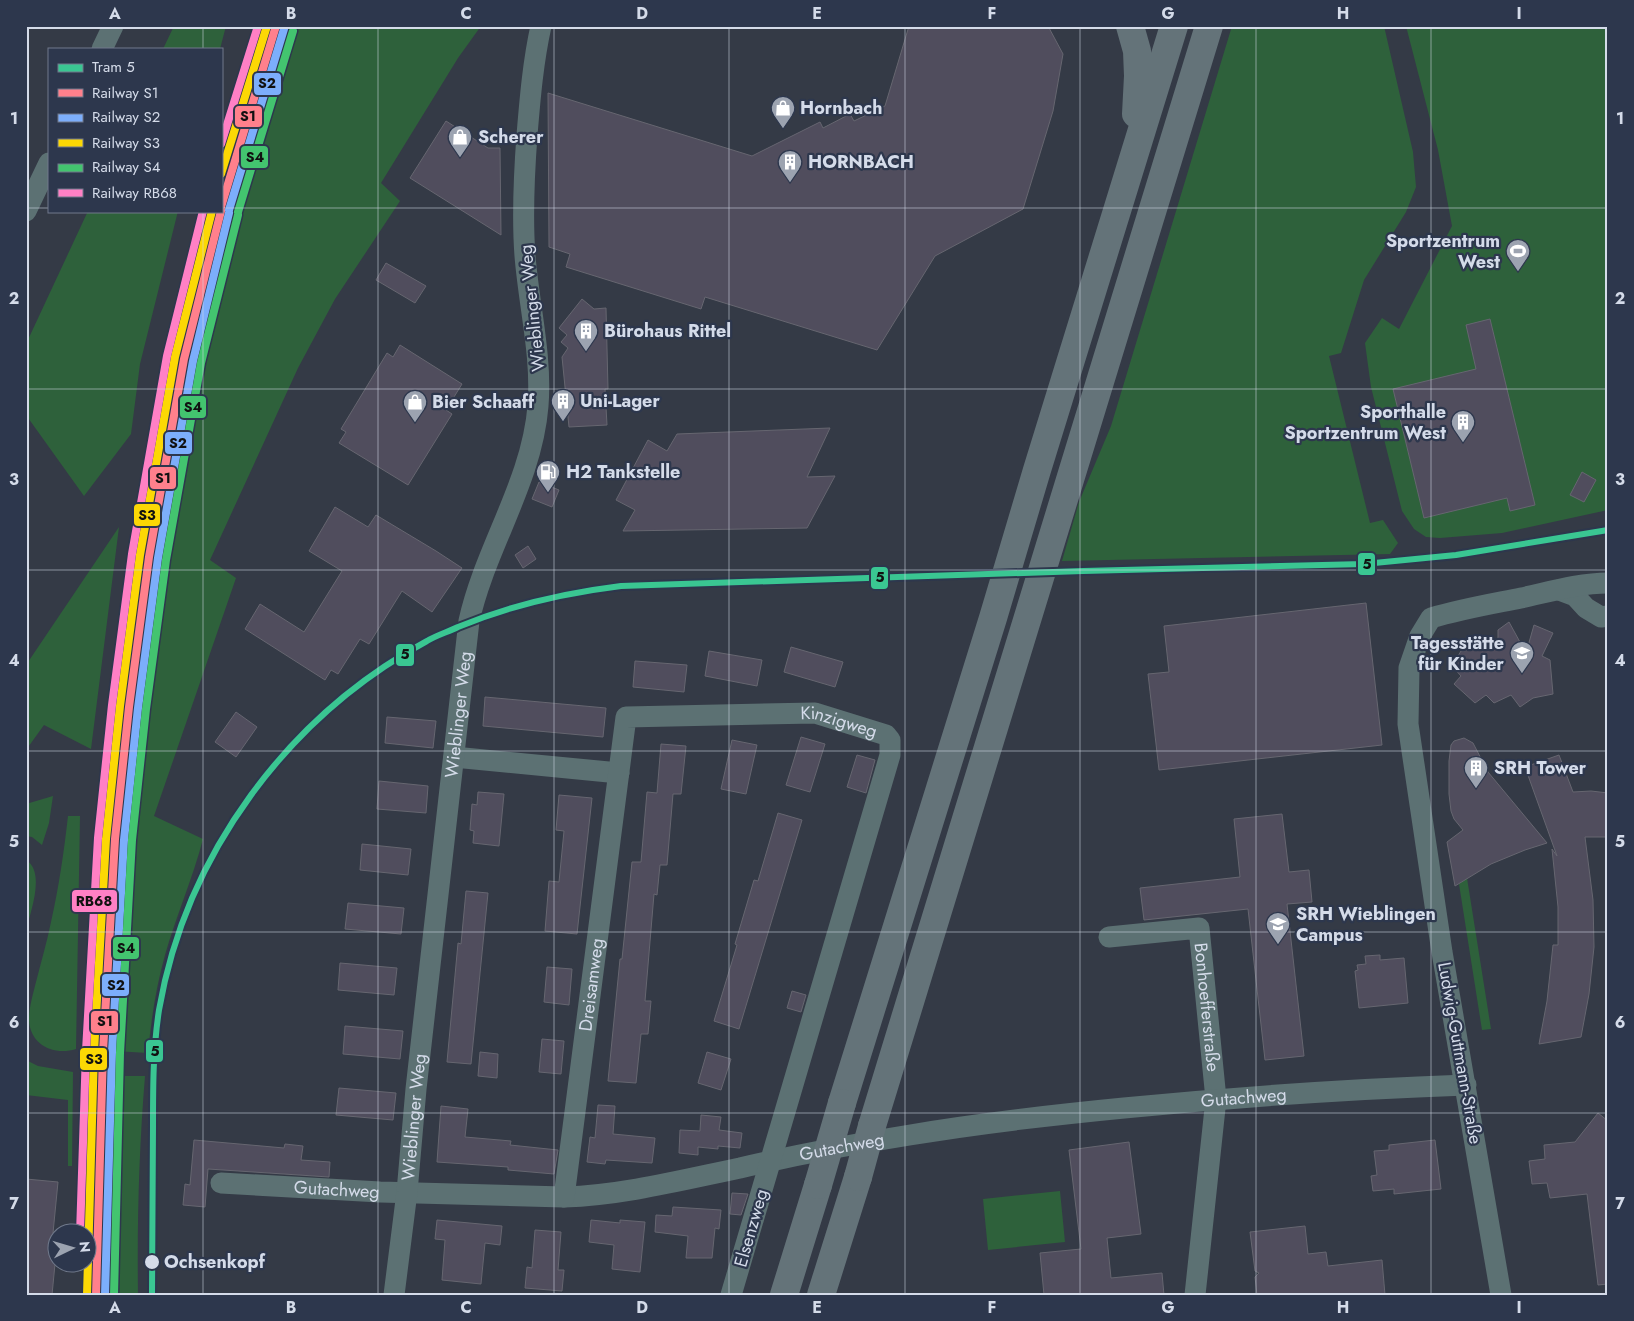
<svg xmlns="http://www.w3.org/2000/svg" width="1634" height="1321" font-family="Jost,sans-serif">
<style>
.green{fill:#2e613b}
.building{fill:#504d5d;stroke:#666670}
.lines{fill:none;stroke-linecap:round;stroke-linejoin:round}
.minor{stroke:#5c7173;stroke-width:21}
.highway{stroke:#647379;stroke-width:28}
.highway-bridge{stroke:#647379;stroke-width:28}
.rail-1-casing{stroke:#2d374d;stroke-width:11}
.rail-2-casing{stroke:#2d374d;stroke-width:11}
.rail-3-casing{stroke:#2d374d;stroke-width:11}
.rail-4-casing{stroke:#2d374d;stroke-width:11}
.rail-5-casing{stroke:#2d374d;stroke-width:11}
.rail-1{stroke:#ff808c;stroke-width:8}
.rail-2{stroke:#7caefb;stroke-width:8}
.rail-3{stroke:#fcd804;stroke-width:8}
.rail-4{stroke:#43c46f;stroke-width:8}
.rail-5{stroke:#ff80c5;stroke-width:8}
.tram-1-casing{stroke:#2d374d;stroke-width:10}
.tram-1{stroke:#3ac692;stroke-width:6}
.grid{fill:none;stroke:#d4dbe9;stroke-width:1;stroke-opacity:0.55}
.stop-dot{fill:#d4dbe9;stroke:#2d374d;stroke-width:2}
.labels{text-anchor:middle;stroke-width:4.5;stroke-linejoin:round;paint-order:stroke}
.poi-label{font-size:18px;font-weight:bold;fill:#d4dbe9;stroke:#2d374d;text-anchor:start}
.street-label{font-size:18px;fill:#d4dbe9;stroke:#2d374d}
.stop-label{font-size:18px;font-weight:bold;fill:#d4dbe9;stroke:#2d374d;text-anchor:start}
.line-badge{stroke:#2d374d;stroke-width:2}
.pale-badge-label{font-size:14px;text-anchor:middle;font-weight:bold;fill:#111}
.neatline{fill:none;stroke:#d4dbe9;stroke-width:2}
.grid-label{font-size:16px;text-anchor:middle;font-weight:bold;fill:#d4dbe9}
</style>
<rect width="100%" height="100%" fill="#343a46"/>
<path class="green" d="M174 26H226L220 49H163Z
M286 26H481L458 58 381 183 400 201 335 299 298 368 210 560 236 578 154 816 203 839C193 878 176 916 165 955 156 987 151 1020 148 1053L114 1051 127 854 143 707 177 461 199 331 246 156Z
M1232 26H1384L1413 152 1416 187 1406 212 1364 280 1341 353 1329 356 1370 523 1383 520 1398 543 1390 554 1062 561 1079 502 1111 426Z
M1406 26H1608V510L1502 533 1440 538 1426 537 1414 529 1402 511 1371 387 1365 343 1382 318 1399 329 1452 226 1438 150Z
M88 211H178L140 364 131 434 84 496 26 415V344Z
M119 527 91 749 44 725 26 750V665Z
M53 796 49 823 42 845 32 837 26 836V804Z
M68 816H80L76 1049C54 1056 30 1045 29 1020 29 1007 33 994 36 982 41 962 47 942 51 922 59 887 64 851 68 816Z
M26 860C46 872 30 913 26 930Z
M1467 878 1491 1029 1482 1030 1459 884Z
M26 1060 38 1066 73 1072 72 1166H68V1100L26 1095Z
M112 1076H145C139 1149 137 1221 138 1295H103Z
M1060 1191 1065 1242 988 1250 983 1199Z"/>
<path class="building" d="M909 26H1048L1063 54 1053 111 1023 209 935 256 877 350 705 297 701 309 566 267 570 254 549 247 548 93 752 156 820 122 823 128 850 114 854 121 885 106Z
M446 121 488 148H500L501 235 410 178Z
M386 263 426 286 415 303 376 280Z
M582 299 594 309 606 308 608 389H605L607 425 569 427 562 357 568 348 561 342 567 335 559 328Z
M1490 319 1535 505 1510 511 1507 498 1424 518 1393 389 1476 369 1466 325Z
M400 345 462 384 446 410 452 414 408 485 339 443 346 432 341 429 387 353 393 357Z
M830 428 807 477 835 476 807 528 623 531 635 510 616 500 648 440 667 451 677 434Z
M1582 472 1596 480 1584 502 1570 495Z
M539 482 559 490 552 507 532 499Z
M335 507 368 527 376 515 436 551 462 568 432 612 402 591 369 644 360 639 338 674 331 670 325 680 245 629 260 604 304 632 342 571 309 551Z
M528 546 536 559 523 568 515 555Z
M1366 603 1382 745 1159 770 1148 674 1169 672 1164 626Z
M1509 622 1526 653 1534 625 1553 633 1542 656 1550 660 1553 694 1533 698 1520 707 1511 695 1494 703 1486 695 1475 703 1454 684 1461 676 1452 666 1461 651 1498 648V630Z
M791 647 843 662 835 687 784 672Z
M709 651 762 660 757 686 705 676Z
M635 661 687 665 684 692 633 687Z
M485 697 606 708 603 737 483 726Z
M236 712 257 727 236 757 215 742Z
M387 717 436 721 433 748 385 743Z
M801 737 825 744 810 792 786 785Z
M1464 738 1473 743 1488 772 1547 843 1525 850 1491 864 1455 886 1447 842 1463 830 1454 819 1451 811 1449 794V761L1451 745 1454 741Z
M732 740 757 745 746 794 721 789Z
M661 744 686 746 681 794H673L667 865H660L657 895 654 894 645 1001H651L648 1034H641L636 1083 608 1081 620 959H622L632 862H641L647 792 657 793Z
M857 755 875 760 866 793 847 787Z
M1559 755 1573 792 1591 791 1608 793V837H1585L1593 900 1594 947 1589 994 1581 1037 1539 1044 1547 1001 1553 945H1558V907L1552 849 1557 856 1525 767Z
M379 781 428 786 426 813 377 809Z
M478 792 504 794 499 846 473 843 474 831 470 830 472 804 477 805Z
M559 795 592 798 577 934 545 931 549 881 559 882 564 831 556 830Z
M778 813 802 820 739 1029 714 1021 737 945 735 944 754 880 758 881Z
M1282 814 1289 872 1309 870 1312 902 1287 904 1304 1056 1265 1060 1248 909 1144 920 1140 888 1240 877 1234 819Z
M362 844 411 849 408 875 360 870Z
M466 891 488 893 471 1064 447 1062 458 943 461 944Z
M348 903 404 908 401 934 345 929Z
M1380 955V960L1404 958 1408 1003 1359 1008 1355 971 1358 970 1357 965 1366 964 1365 956Z
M340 963 397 968 394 995 338 990Z
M547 967 572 969 569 1005 544 1002Z
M792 991 806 995 801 1012 787 1008Z
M345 1026 403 1031 400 1059 343 1054Z
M542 1039 564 1041 561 1074 539 1072Z
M480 1052 498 1054 497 1078 478 1076Z
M707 1052 731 1059 721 1090 698 1083Z
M339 1088 396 1093 393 1120 336 1115Z
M598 1105 615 1106 613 1134 655 1138 652 1163 606 1160 605 1164 587 1162 590 1137 595 1138Z
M441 1106 468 1109 465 1137 511 1141 510 1145 558 1150 554 1174 508 1170V1167L437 1162Z
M1598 1113 1608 1121V1284L1598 1285 1587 1194 1550 1198 1547 1183 1532 1184 1529 1161 1545 1159 1544 1145 1575 1142Z
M701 1115 721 1117 719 1130 742 1133 740 1148 718 1146V1149L698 1147V1155L679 1153 680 1130 700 1131Z
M194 1140 284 1148 285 1144 303 1146 301 1160 330 1162 329 1177 208 1169 205 1207 183 1205 185 1184 190 1185Z
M1435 1140 1441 1189 1394 1194V1189L1373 1191 1371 1176 1377 1175 1374 1151 1389 1150V1145Z
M1129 1142 1141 1234 1107 1238 1111 1278 1162 1273 1164 1295H1044L1040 1253 1081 1249 1069 1150Z
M26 1179 58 1182 53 1233H58L52 1295H26Z
M732 1193 748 1194 741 1215 730 1214Z
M673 1207 721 1210 719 1229 715 1228 712 1258H686L688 1236 655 1232 656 1215 672 1216Z
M437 1220 502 1226 500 1245 485 1243 481 1284 442 1280 445 1240 435 1239Z
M591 1220 620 1223V1220L645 1222 640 1272 612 1269 614 1245 589 1242Z
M1305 1226 1308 1254 1326 1252 1328 1266 1382 1260 1385 1295H1257L1255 1277 1259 1273 1255 1271 1250 1232Z
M535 1230 561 1232 558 1270H564L562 1291 525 1288 527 1267 532 1268Z"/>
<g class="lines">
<g class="minor">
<path d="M102 49 113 26"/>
<path d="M26 211 49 163"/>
<path d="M1559 590 1575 596 1586 608 1601 617 1608 616"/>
<path d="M454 757 619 773"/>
<path id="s1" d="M1109 937 1199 928 1216 1099 1195 1295"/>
<path id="s2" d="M221 1183 380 1192 564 1197C623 1195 682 1180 740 1168 796 1155 853 1144 910 1135 981 1123 1052 1115 1124 1108 1237 1097 1351 1089 1466 1085"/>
<path id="s3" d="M564 1197 626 717 815 713 886 735 890 740V755L731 1295"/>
<path id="s4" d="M394 1295 407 1192 416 1089 469 621C485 548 532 482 538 406 542 356 529 306 525 256 522 216 524 175 527 135 530 99 533 62 541 26"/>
<path d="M1501 1295 1442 952 1408 724 1409 668 1420 636 1431 618C1461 609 1491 604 1521 598 1549 592 1579 583 1608 583"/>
</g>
<path class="highway" d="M1130 26 1137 51 1138 76 1136 114
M842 1103 993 618 1037 470 1174 26
M872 1126 1209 26
M784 1295 818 1185
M821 1295 858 1177"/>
<path class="highway-bridge" d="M858 1177 872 1126
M818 1185 842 1103"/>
<g class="rail-1-casing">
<path id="rail-1" d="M221 207 276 26
M96 1295 103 1052 115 839 129 707 149 557 184 359 221 211"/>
</g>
<g class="rail-2-casing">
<path id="rail-2" d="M229 210 284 29
M105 1295 112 1052 124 840 138 708 158 558 193 361 229 213"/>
</g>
<g class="rail-3-casing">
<path id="rail-3" d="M221 174 267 26
M87 1295 94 1052 106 839 120 706 140 555 175 357 212 211"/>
</g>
<g class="rail-4-casing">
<path id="rail-4" d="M238 212 293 31
M114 1295 120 1053 132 840 146 709 166 560 201 363 238 215"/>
</g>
<g class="rail-5-casing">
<path id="rail-5" d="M221 144 258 26
M80 1234 86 1051 98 838 112 705 132 554 167 356 203 211"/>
</g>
<use href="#rail-1" class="rail-1"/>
<use href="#rail-2" class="rail-2"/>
<use href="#rail-3" class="rail-3"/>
<use href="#rail-4" class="rail-4"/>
<use href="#rail-5" class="rail-5"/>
<g class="tram-1-casing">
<path id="tram-1" d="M152 1295C152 1238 153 1182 153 1126 153 1087 153 1049 159 1010 186 854 288 716 427 641 437 635 448 632 458 627 511 605 564 593 621 586L1083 571 1364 564 1456 555 1608 530"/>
</g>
<use href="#tram-1" class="tram-1"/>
</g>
<path class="grid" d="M203 26V49M378 26V1295M554 26V1295M729 26V1295M905 26V1295M1080 26V1295M1256 26V1295M1431 26V1295M26 208H49M221 208H1608M203 211V1295M26 389H1608M26 570H1608M26 751H1608M26 932H1608M26 1113H1608"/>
<defs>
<g id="shop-pin" transform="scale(1.25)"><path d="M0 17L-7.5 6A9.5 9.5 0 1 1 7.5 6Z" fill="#9ca3b0" stroke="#2d374d"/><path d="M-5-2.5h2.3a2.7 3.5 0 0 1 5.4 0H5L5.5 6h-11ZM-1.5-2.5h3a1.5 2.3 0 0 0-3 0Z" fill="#fff"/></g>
<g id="building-pin" transform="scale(1.25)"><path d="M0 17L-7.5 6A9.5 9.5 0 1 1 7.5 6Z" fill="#9ca3b0" stroke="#2d374d"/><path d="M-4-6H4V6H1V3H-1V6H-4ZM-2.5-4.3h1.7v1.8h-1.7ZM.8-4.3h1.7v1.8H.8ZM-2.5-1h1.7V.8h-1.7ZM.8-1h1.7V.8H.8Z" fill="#fff"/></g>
<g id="stadium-pin" transform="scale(1.25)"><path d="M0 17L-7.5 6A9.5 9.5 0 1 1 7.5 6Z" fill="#9ca3b0" stroke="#2d374d"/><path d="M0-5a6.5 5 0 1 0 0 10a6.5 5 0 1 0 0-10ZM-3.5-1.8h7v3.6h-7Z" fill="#fff"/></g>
<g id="fuel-pin" transform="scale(1.25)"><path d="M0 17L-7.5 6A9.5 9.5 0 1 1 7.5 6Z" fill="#9ca3b0" stroke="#2d374d"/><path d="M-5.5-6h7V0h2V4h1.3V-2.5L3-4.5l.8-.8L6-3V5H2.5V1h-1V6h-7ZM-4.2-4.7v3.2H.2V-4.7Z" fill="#fff"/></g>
<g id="school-pin" transform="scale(1.25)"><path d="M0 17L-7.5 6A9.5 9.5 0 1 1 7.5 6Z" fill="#9ca3b0" stroke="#2d374d"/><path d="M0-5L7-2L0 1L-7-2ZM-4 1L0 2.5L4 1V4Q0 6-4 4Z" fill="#fff"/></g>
<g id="university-pin" transform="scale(1.25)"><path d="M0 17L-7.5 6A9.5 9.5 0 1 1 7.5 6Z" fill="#9ca3b0" stroke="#2d374d"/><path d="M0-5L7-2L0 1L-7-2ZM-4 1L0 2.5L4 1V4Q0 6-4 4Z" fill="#fff"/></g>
</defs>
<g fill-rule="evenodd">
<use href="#shop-pin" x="783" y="108"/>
<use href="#shop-pin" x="460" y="137"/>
<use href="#building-pin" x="790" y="162"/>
<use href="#stadium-pin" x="1518" y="251"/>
<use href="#building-pin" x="586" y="331"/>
<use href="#building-pin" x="563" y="401"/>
<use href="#shop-pin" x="415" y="402"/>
<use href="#building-pin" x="1463" y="422"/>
<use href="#fuel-pin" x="548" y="472"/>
<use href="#school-pin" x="1522" y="653"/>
<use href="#building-pin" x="1476" y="768"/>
<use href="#university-pin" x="1278" y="924"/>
</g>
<circle class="stop-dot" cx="152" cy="1262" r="8"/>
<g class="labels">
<g class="poi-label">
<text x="800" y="114">Hornbach</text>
<text x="478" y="143">Scherer</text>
<text x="808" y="168">HORNBACH</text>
<text x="1500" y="247" text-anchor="end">Sportzentrum<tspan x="1500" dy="21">West</tspan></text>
<text x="604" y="337">Bürohaus Rittel</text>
<text x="580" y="407">Uni-Lager</text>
<text x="432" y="408">Bier Schaaff</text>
<text x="1446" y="418" text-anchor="end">Sporthalle<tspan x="1446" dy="21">Sportzentrum West</tspan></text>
<text x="566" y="478">H2 Tankstelle</text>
<text x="1504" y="649" text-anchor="end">Tagesstätte<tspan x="1504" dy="21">für Kinder</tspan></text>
<text x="1494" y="774">SRH Tower</text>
<text x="1296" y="920">SRH Wieblingen<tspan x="1296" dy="21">Campus</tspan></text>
</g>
<g class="street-label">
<text transform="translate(532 308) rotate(-96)" y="6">Wieblinger Weg</text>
<text dy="6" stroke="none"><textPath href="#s4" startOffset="584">Wieblinger Weg</textPath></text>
<text dy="6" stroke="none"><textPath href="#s3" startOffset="698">Kinzigweg</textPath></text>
<text dy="6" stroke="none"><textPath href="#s3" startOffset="214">Dreisamweg</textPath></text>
<text dy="6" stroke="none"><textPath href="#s1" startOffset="170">Bonhoefferstraße</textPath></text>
<text transform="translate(1460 1053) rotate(80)" y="6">Ludwig-Guttmann-Straße</text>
<text dy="6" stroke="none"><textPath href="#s2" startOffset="1031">Gutachweg</textPath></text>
<text dy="6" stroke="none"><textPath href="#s4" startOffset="179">Wieblinger Weg</textPath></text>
<text dy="6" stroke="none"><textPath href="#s2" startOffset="626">Gutachweg</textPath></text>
<text dy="6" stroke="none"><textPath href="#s2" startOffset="116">Gutachweg</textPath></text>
<text transform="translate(751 1228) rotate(-74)" y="6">Elsenzweg</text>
</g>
<g class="stop-label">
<text x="164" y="1268">Ochsenkopf</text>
</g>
</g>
<g class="line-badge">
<rect x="253" y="72" width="29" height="24" rx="5" fill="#7caefb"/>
<rect x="234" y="105" width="29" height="23" rx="5" fill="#ff808c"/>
<rect x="240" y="145" width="29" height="24" rx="5" fill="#43c46f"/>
<rect x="179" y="395" width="28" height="24" rx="5" fill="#43c46f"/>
<rect x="164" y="431" width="29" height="24" rx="5" fill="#7caefb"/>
<rect x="149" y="466" width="28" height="24" rx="5" fill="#ff808c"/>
<rect x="133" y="503" width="28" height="24" rx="5" fill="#fcd804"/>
<rect x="1357" y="552" width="19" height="24" rx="5" fill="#3ac692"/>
<rect x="870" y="566" width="19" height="24" rx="5" fill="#3ac692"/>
<rect x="395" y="643" width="20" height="24" rx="5" fill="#3ac692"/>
<rect x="71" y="889" width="47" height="24" rx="5" fill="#ff80c5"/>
<rect x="112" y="936" width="28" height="24" rx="5" fill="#43c46f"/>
<rect x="101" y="973" width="29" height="24" rx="5" fill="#7caefb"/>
<rect x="90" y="1010" width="29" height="24" rx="5" fill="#ff808c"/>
<rect x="145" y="1039" width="19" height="24" rx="5" fill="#3ac692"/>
<rect x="79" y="1047" width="29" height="24" rx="5" fill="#fcd804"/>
</g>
<g class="pale-badge-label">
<text x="267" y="88">S2</text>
<text x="248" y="121">S1</text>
<text x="255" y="162">S4</text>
<text x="193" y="412">S4</text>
<text x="178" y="448">S2</text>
<text x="163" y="483">S1</text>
<text x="147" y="520">S3</text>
<text x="1367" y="569">5</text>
<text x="880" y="582">5</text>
<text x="405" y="659">5</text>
<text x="94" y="906">RB68</text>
<text x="126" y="953">S4</text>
<text x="116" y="990">S2</text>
<text x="105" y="1026">S1</text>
<text x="155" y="1056">5</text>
<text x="94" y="1064">S3</text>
</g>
<rect width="1634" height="1321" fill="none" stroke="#2d374d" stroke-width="55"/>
<rect x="48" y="48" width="175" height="165" fill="#2d374d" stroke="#70798b"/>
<rect x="58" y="64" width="25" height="8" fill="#3ac692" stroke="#70798b"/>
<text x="92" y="72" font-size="15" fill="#d4dbe9">Tram 5</text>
<rect x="58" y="89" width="25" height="8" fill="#ff808c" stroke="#70798b"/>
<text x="92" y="98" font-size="15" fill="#d4dbe9">Railway S1</text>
<rect x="58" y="114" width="25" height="8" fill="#7caefb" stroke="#70798b"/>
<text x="92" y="122" font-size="15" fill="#d4dbe9">Railway S2</text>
<rect x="58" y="139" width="25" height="8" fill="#fcd804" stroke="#70798b"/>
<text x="92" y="148" font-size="15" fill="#d4dbe9">Railway S3</text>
<rect x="58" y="164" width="25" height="8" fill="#43c46f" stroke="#70798b"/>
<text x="92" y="172" font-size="15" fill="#d4dbe9">Railway S4</text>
<rect x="58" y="189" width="25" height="8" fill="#ff80c5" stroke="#70798b"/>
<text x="92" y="198" font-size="15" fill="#d4dbe9">Railway RB68</text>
<g transform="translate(72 1248) rotate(85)"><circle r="24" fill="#2d374d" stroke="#70798b"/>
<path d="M0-4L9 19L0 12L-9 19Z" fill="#9ca3b0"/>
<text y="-8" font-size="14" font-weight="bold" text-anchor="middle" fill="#d4dbe9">N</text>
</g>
<rect x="28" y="28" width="1578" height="1266" class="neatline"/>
<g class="grid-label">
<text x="115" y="19">A</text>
<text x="291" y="19">B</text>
<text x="466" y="19">C</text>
<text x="642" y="19">D</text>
<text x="817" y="19">E</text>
<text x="992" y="19">F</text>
<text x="1168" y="19">G</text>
<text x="1343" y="19">H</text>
<text x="1519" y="19">I</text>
<text x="14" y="124">1</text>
<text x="1620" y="124">1</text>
<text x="14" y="304">2</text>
<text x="1620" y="304">2</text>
<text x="14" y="485">3</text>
<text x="1620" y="485">3</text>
<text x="14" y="666">4</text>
<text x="1620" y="666">4</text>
<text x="14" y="847">5</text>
<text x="1620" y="847">5</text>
<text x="14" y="1028">6</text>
<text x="1620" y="1028">6</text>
<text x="14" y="1209">7</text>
<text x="1620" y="1209">7</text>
<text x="115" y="1313">A</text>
<text x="291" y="1313">B</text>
<text x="466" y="1313">C</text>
<text x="642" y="1313">D</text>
<text x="817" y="1313">E</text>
<text x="992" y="1313">F</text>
<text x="1168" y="1313">G</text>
<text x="1343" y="1313">H</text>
<text x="1519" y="1313">I</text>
</g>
</svg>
